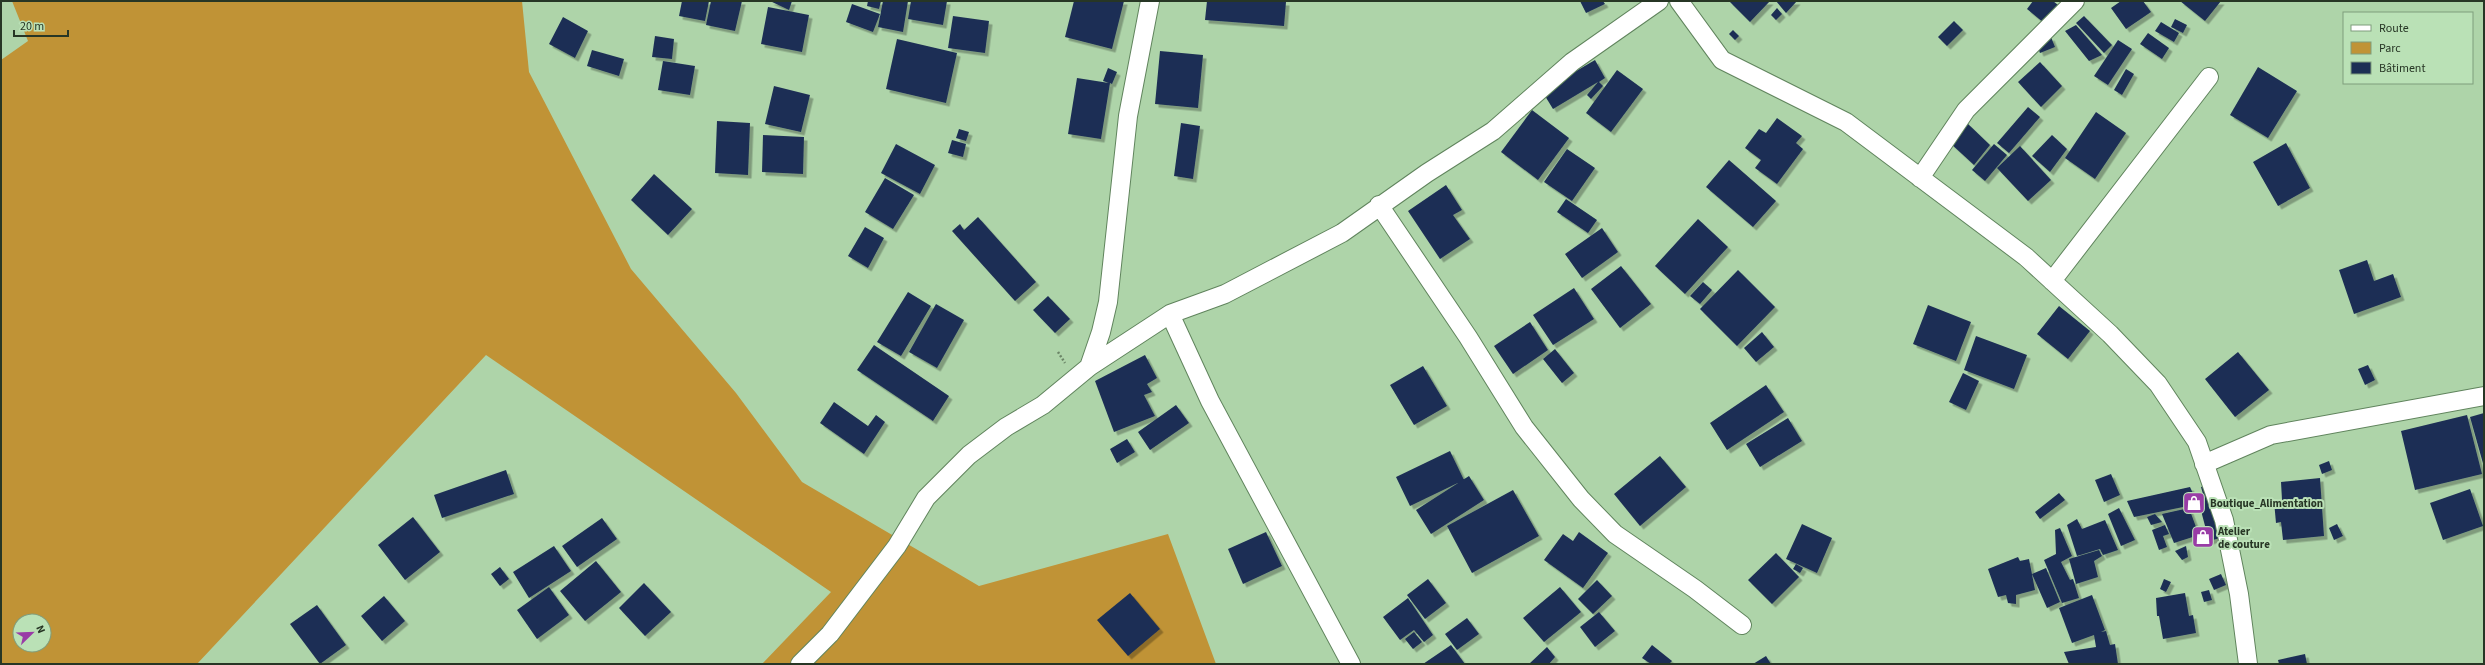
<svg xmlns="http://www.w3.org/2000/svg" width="2485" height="665" font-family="'Source Sans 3',sans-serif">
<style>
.green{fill:#c09336;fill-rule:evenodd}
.building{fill:#1c2f54;filter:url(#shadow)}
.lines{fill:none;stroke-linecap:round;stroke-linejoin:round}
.street-casing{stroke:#60845d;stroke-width:20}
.path{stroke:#6b8567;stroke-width:2.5;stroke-dasharray:2 2;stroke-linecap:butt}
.street{stroke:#fff;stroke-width:18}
.labels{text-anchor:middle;stroke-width:4;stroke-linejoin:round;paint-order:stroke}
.poi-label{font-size:11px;font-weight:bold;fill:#273625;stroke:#bae1b6;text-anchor:start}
</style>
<defs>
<filter id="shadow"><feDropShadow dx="3.5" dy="3.5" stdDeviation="0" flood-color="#0004"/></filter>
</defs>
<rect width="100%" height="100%" fill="#aed4a9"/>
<path class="green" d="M12 1H522L529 72 631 269 736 393 802 482 979 586 1168 534 1216 664H762L831 592 486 355 197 664H1V60L28 41ZM20 621H44V645H20Z"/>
<path class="building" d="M682 1H709L705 21 679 16Z
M711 1H742L735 31 706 25Z
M770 1H792L789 10Z
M868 1H881L879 9 867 6Z
M883 1H908L903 32 878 27Z
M911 1H947L943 25 908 19Z
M1074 1H1124L1112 49 1065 37Z
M1207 1 1286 2 1284 26 1205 20Z
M1580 1H1603L1605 4 1586 13Z
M1729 1H1770L1750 22Z
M1776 1H1797L1786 13Z
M2033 1H2053L2058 5 2044 23 2027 9Z
M2121 1H2143L2151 12 2126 29 2111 8Z
M2180 1H2221L2205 21Z
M852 4 880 14 873 32 846 22Z
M768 7 809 15 802 52 761 44Z
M1777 8 1782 14 1776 20 1771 15Z
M953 16 989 21 985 53 948 48Z
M2084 16 2112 45 2104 53 2076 23Z
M563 17 588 31 575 58 549 44Z
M2175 19 2187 25 2183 33 2171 27Z
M1954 21 1963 30 1947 46 1938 37Z
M2161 22 2179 33 2174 42 2155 31Z
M2076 25 2102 55 2089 61 2065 31Z
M1733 30 1739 36 1735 40 1729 34Z
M2148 33 2169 48 2162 59 2140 44Z
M655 36 674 39 672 59 652 57Z
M2051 37 2055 47 2040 53 2036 43Z
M897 39 957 53 946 103 886 89Z
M2118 40 2132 49 2108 85 2094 76Z
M592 50 624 59 619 76 587 66Z
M1160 51 1203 55 1198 108 1155 104Z
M1595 60 1605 78 1599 82 1603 86 1591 99 1587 95 1598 82 1553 109 1542 91Z
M663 61 695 66 690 95 658 90Z
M2040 62 2062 86 2041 107 2018 82Z
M2258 67 2297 91 2268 138 2230 115Z
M1108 68 1117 72 1112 84 1110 83 1101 139 1068 134 1077 78 1109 83 1103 81Z
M2126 69 2134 74 2122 95 2114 90Z
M1617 70 1643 89 1611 132 1586 113Z
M774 86 810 95 801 132 765 124Z
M2028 107 2040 117 2009 153 1997 143Z
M1532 110 1569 138 1538 180 1501 152Z
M2096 112 2126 133 2095 179 2065 158Z
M1777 118 1802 136 1796 143 1803 149 1777 184 1755 168 1761 160 1745 148 1759 129 1766 133Z
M717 121 750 123 748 175 715 173Z
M1181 123 1200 126 1193 179 1174 176Z
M1967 123 1990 145 1974 165 1949 142Z
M959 129 969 132 966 141 956 138Z
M763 135 804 137 803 174 762 172Z
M2052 135 2067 149 2050 172 2032 156Z
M952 140 966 144 963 157 948 153Z
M2286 143 2310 188 2278 206 2253 162Z
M896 144 935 165 920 194 881 173Z
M1994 144 2007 155 1985 181 1972 170Z
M2020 146 2051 180 2028 201 1997 168Z
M1567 149 1595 168 1572 201 1544 182Z
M1729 160 1776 201 1753 227 1706 187Z
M654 174 692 209 668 235 631 200Z
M885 178 914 195 893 229 865 212Z
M1446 185 1462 210 1453 215 1470 239 1440 259 1408 211Z
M1566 199 1597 220 1588 233 1557 212Z
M978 217 1036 282 1015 301 952 231 960 224 964 230Z
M1698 219 1728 247 1685 294 1655 266Z
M865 227 884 238 868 268 848 256Z
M1602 228 1618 252 1582 278 1565 254Z
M2367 260 2374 281 2393 274 2401 297 2354 314 2339 270Z
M1621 266 1651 304 1620 328 1591 289Z
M1738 270 1775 307 1737 346 1700 309Z
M1703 282 1712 290 1700 304 1690 296Z
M1574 288 1594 319 1553 345 1533 315Z
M908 292 931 306 901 356 877 342Z
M1048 296 1070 319 1055 333 1033 310Z
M936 304 964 320 937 368 909 352Z
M1928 305 1971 322 1956 361 1913 344Z
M2059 306 2090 331 2068 359 2037 334Z
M1530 322 1548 350 1513 374 1494 346Z
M1762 332 1774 347 1756 362 1744 348Z
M1976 336 2027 355 2014 389 1964 370Z
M874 345 949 396 933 421 857 370Z
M1555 349 1574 373 1562 383 1543 359Z
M2238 352 2269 390 2235 417 2205 379Z
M1145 355 1157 378 1147 384 1152 392 1144 395 1155 416 1114 432 1095 381Z
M2368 365 2375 380 2365 385 2358 369Z
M1423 366 1447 406 1414 425 1390 385Z
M1963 373 1979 381 1966 410 1949 402Z
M1766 385 1784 412 1727 450 1710 423Z
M834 402 868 426 876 415 885 422 864 454 820 423Z
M1176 405 1189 423 1150 450 1138 432Z
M2484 413V467L2470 417Z
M2467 415 2482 474 2415 490 2401 431Z
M1788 418 1802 441 1760 467 1746 444Z
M1127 439 1135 452 1117 463 1110 449Z
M1450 451 1464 480 1410 506 1396 477Z
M1660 456 1686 487 1640 526 1614 494Z
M2329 461 2332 470 2322 474 2319 465Z
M506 470 514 494 442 518 434 495Z
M2111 474 2120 495 2104 502 2095 480Z
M1469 476 1484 500 1431 534 1416 510Z
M2320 478 2324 536 2283 540 2281 522 2276 523 2274 501 2282 500 2281 482Z
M2208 485 2224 537 2209 541 2199 503 2205 501 2201 487Z
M2190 487 2198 504 2134 517 2127 501Z
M2470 489 2483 526 2443 540 2430 503Z
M1513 490 1539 536 1472 573 1447 526Z
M2059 493 2065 500 2040 519 2035 512Z
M2119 508 2135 540 2121 546 2108 514Z
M2189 508 2199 535 2174 543 2162 514Z
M2155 514 2162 522 2151 525 2147 517Z
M413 517 440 552 405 580 378 545Z
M602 518 617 539 577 567 562 546Z
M2077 519 2082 529 2105 520 2118 550 2103 555 2100 549 2077 556 2067 525Z
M1802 524 1832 538 1817 573 1786 559Z
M2337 524 2343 536 2334 540 2329 528Z
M2165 525 2169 534 2163 536 2167 547 2159 550 2152 530Z
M2060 528 2072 556 2061 562 2070 580 2073 579 2079 598 2062 603 2044 560 2056 554 2055 530Z
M1266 532 1282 566 1243 584 1228 549Z
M1579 532 1608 553 1583 588 1544 560 1563 534 1573 541Z
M554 546 571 571 529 598 513 572Z
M2186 546 2188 557 2182 560 2175 551Z
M2099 550 2102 556 2094 561 2098 577 2076 584 2069 559Z
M1776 553 1799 577 1772 604 1748 580Z
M2018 557 2020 561 2029 559 2035 590 2016 595V604L2008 603 2006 595 1998 597 1988 569Z
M596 561 621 592 585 621 560 591Z
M1796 564 1803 568 1800 573 1793 569Z
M500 567 509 579 500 586 491 574Z
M2046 568 2060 602 2047 608 2032 574Z
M2221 574 2226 585 2214 590 2209 579Z
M1428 579 1446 603 1425 619 1407 595Z
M2164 579 2171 582 2166 592 2160 589Z
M1597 580 1612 596 1593 614 1578 599Z
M644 583 671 612 645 636 619 608Z
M549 587 569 615 537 639 517 610Z
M1560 587 1581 612 1544 642 1523 618Z
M2209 590 2212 600 2204 602 2201 592Z
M1130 593 1160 629 1128 656 1097 620Z
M2185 593 2189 616 2193 615 2196 633 2163 639 2159 616H2157L2156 598Z
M2092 595 2105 630 2101 632 2106 631 2110 645 2115 644 2118 664H2069L2064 652 2096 647 2094 635 2072 643 2059 608Z
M384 596 405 621 382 641 361 616Z
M1408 598 1433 635 1424 642 1414 630 1400 640 1383 617Z
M317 605 346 645 320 664 290 624Z
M1599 612 1615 631 1595 647 1580 627Z
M1467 618 1479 634 1457 650 1445 634Z
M1414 632 1422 642 1413 649 1405 639Z
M1451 645 1465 664H1423Z
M1652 645 1672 661 1669 664H1651L1642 658Z
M1547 647 1555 657 1549 664H1529Z
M2305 654 2307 664H2279L2278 660Z
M1766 656 1771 664H1753Z"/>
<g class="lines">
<g class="street-casing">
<path id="street" d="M1679 1 1722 60 1846 122 2026 257 2110 334 2158 384 2197 442 2224 520 2239 594 2248 664
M1920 178 1966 110 2075 1
M1379 205 1468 337 1524 427 1581 499 1615 534 1695 589 1742 625
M2052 281 2209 77
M1170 314 1210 401 1351 664
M1089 367 1101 332 1108 302 1128 116 1150 1
M2204 464 2271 435 2484 396
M800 664 830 634 897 546 926 498 969 455 1006 427 1043 405 1089 367 1170 314 1225 294 1342 233 1427 173 1493 131 1572 62 1659 1"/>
</g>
<path class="path" d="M1058 352 1065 363"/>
<use href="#street" class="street"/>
</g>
<defs>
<g id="shop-square" transform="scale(1.15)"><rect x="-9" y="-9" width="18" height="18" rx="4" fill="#993ca6" stroke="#bae1b6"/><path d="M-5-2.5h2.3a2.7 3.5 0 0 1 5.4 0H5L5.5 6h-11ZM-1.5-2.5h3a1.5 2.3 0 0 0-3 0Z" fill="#fff"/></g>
</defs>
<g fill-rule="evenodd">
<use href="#shop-square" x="2194" y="503"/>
<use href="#shop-square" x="2203" y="537"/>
</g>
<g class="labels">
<g class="poi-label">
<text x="2210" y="507">Boutique_Alimentation</text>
<text x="2218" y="535">Atelier<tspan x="2218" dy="13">de couture</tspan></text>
</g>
</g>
<rect width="2485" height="665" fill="none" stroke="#273625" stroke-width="4"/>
<rect x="2343" y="12" width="130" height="72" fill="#bae1b6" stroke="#7f9d7c"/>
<rect x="2351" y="25" width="20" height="6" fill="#ffffff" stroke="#7f9d7c"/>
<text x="2379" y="32" font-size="12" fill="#273625">Route</text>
<rect x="2351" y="42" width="20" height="12" fill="#c09336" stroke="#7f9d7c"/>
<text x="2379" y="52" font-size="12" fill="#273625">Parc</text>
<rect x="2351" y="62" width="20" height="12" fill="#1c2f54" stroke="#7f9d7c"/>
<text x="2379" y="72" font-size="12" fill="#273625">Bâtiment</text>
<g transform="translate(32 633) rotate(67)"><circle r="19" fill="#bae1b6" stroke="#7f9d7c"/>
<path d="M0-3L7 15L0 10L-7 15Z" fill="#993ca6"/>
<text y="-6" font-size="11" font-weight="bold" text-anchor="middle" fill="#273625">N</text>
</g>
<path d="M14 30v6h54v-6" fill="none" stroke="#273625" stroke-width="2"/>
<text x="20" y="30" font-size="12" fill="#273625" stroke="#bae1b6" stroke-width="3" paint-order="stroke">20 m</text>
</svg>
